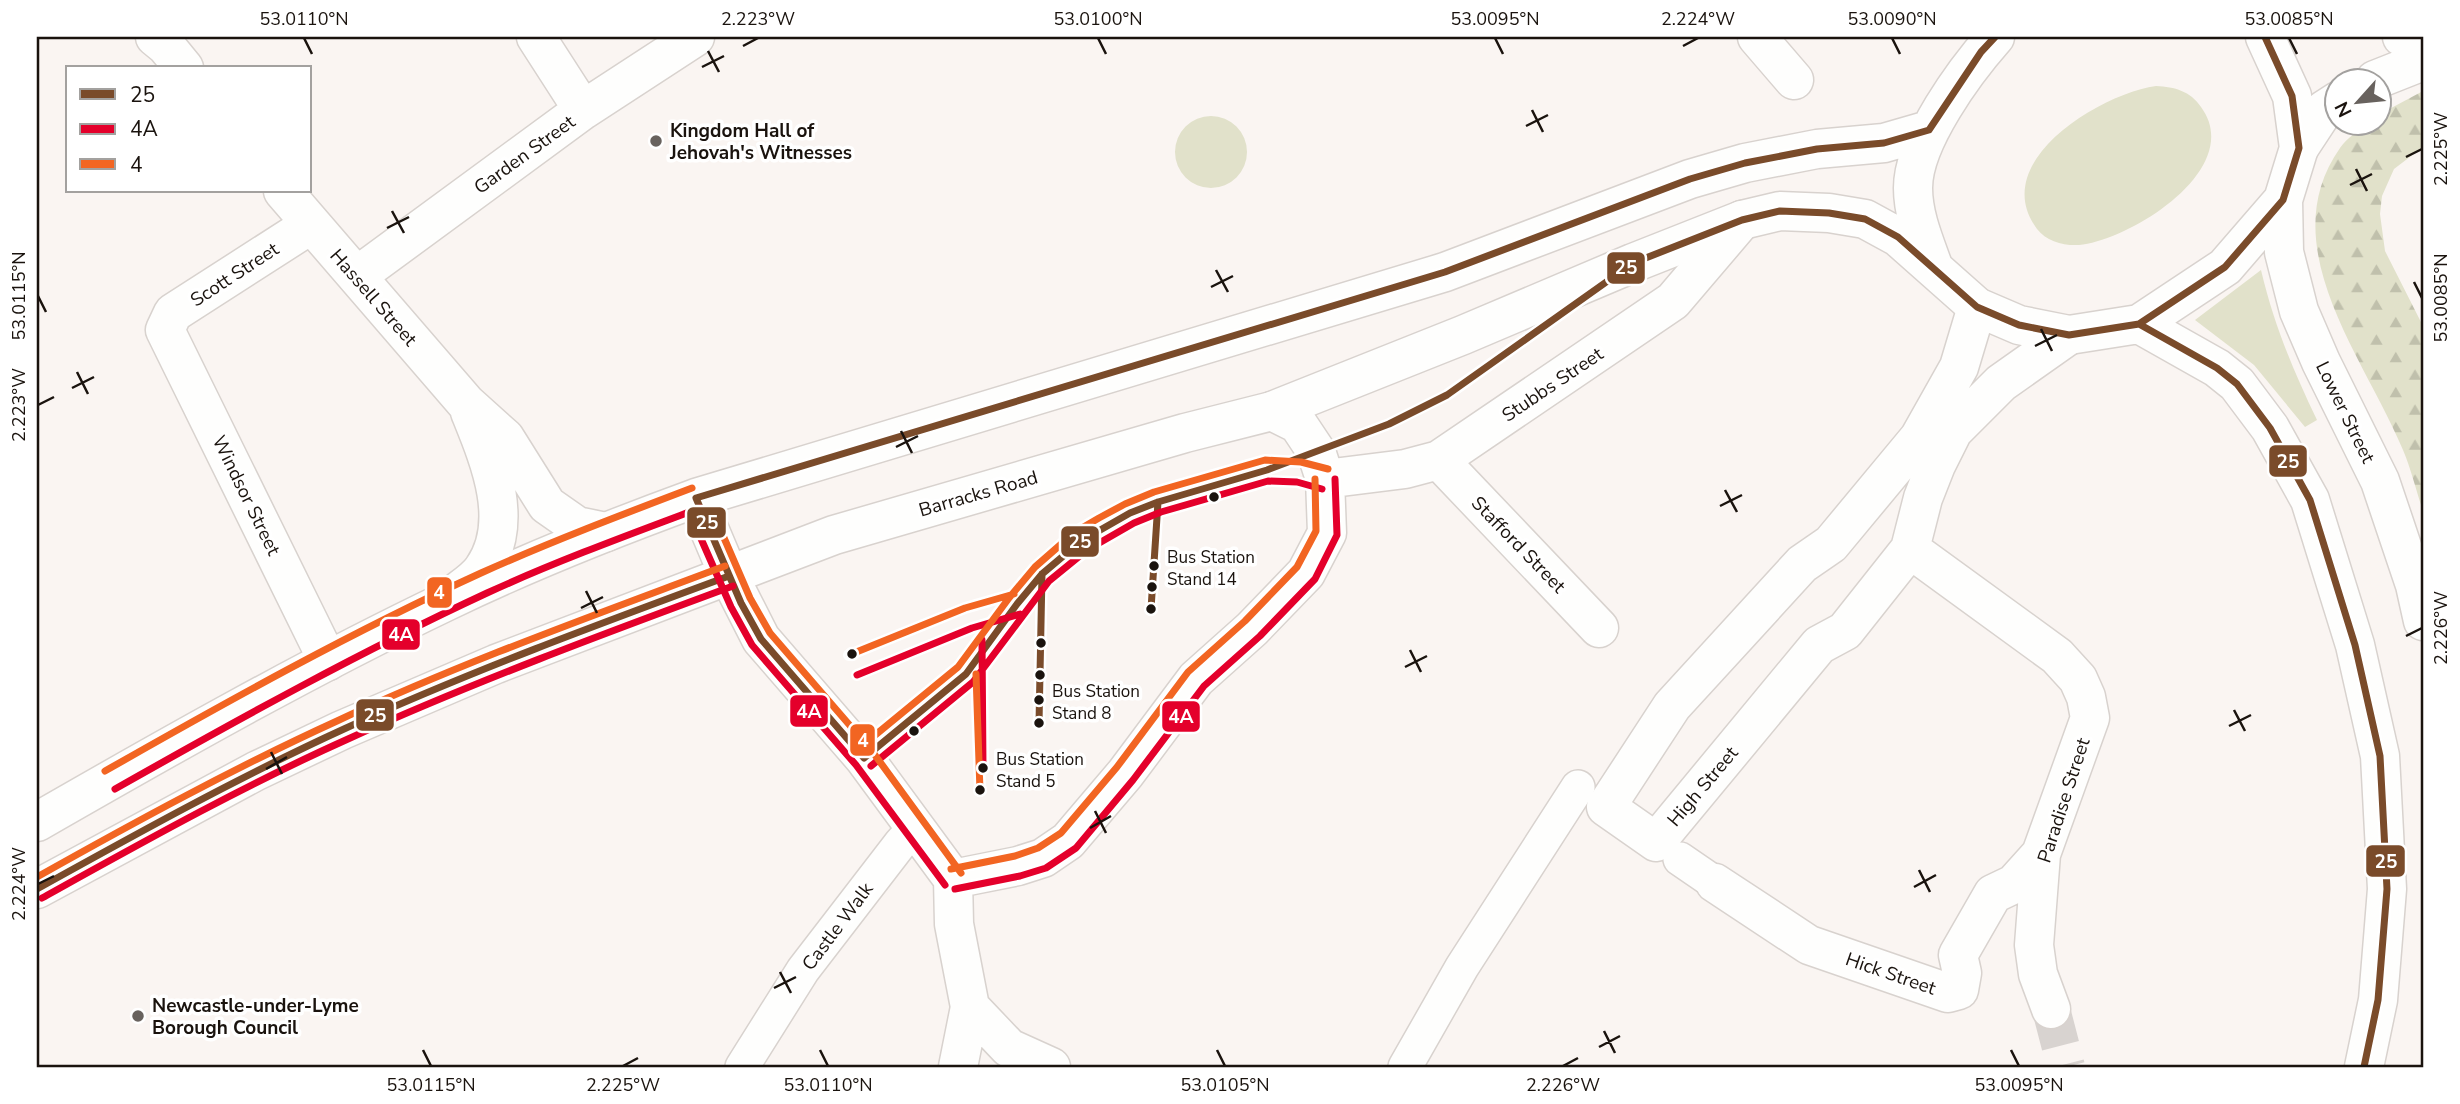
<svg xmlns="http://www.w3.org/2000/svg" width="2460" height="1104" font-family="'Nunito Sans',sans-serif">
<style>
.green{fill:#e1e1ca}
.forest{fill:url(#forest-firs)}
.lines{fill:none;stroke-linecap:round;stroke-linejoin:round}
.minor-tunnel{stroke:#d8d3d0;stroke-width:38;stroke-dasharray:38 19;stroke-linecap:butt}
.pedestrian-casing{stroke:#d8d2ce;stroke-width:36}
.minor-casing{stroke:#d8d2ce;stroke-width:41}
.tertiary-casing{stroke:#d8d2ce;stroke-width:41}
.primary-casing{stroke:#d8d2ce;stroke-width:41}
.trunk-casing{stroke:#d8d2ce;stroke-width:41}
.pedestrian{stroke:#fefefd;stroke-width:33}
.minor{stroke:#fefefd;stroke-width:38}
.tertiary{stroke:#fefefd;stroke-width:38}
.primary{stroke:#fefefd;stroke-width:38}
.trunk{stroke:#fefefd;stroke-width:38}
.bus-1-casing{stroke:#fff;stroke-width:12}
.bus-2-casing{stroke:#fff;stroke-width:12}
.bus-3-casing{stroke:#fff;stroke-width:12}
.bus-1{stroke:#7a4b2a;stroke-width:7}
.bus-2{stroke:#e4002b;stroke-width:7}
.bus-3{stroke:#f26522;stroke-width:7}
.ticks{fill:none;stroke:#1a130e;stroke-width:2.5}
.poi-dot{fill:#68625e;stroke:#fff;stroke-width:2.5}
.bus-dot{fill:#1a130e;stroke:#fff;stroke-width:2.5}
.labels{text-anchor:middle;stroke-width:7;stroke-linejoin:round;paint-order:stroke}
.bus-label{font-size:17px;fill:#1a130e;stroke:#fff;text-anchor:start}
.poi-label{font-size:19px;font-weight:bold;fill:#1a130e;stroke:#fff;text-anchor:start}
.street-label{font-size:19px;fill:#1a130e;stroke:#fff}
.line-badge{stroke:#fff;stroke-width:2.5}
.badge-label{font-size:19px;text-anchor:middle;font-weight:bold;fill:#fff}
.neatline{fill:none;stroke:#1a130e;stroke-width:2.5}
.ticks-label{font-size:18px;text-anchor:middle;fill:#1a130e}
</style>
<defs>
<pattern id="forest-firs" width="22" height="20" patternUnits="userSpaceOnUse" patternTransform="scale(1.75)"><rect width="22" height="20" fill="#e1e1ca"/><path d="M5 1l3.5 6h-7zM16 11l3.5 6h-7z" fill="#c0c0ac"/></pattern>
</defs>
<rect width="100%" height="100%" fill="#faf5f2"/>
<path class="green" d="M2156 86C2175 87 2190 91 2201 107 2246 168 2131 240 2079 245 2064 246 2046 241 2037 229 1987 162 2100 94 2156 86Z
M1175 152a36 36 0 1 1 72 0a36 36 0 1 1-72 0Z
M2261 270C2274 325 2293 370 2317 420L2305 427 2254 365 2195 320Z"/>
<path class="forest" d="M2423 91V147L2394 169 2382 196 2380 214 2385 251 2423 326V511C2416 490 2411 469 2403 450 2365 358 2271 246 2340 148 2347 138 2359 130 2368 123L2380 122V114Z"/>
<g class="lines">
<path class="minor-tunnel" d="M2051 1009 2066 1067"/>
<g class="pedestrian-casing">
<path id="pedestrian" d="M1680 859 1715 883
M742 1067 803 970 900 844 916 826
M1405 1067 1462 967 1578 787"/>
</g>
<g class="minor-casing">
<path id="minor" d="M536 37 583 110
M1757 37 1794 80
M310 225 173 313 165 330 328 661
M357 276 583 110 695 37
M1977 307 1959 367 1919 438 1831 544 1802 564 1672 706 1606 807 1656 842 1819 645 1845 631 1910 549 1923 498 1936 465 1953 431 2001 383 2069 335
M1439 460 1599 628
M1325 479 1405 469 1439 460 1673 301 1742 220
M1910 549 2057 656 2078 679 2086 697 2090 718 2041 854 2034 945 2038 974 2051 1009
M729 576 761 639 864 758 953 879 954 924 970 1007 1009 1048 1051 1067
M953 879 1018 866 1043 858 1068 841 1125 774 1196 679 1252 629 1306 573 1327 533 1325 479 1316 451 1298 424 1272 411
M1715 883 1809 945 1948 993 1959 990 1962 973 1958 955 1993 894 2014 884 2041 854
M958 1067 970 1007"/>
</g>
<g class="tertiary-casing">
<path id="tertiary" d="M155 37 166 46 184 68
M283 191 466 403 505 438 547 505 577 526 606 532
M450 598C460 589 476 580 483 569 516 522 489 459 470 412"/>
</g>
<g class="primary-casing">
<path id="primary" d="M2402 37 2423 40
M2375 80 2423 61
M2299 148 2324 110 2338 101"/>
</g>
<g class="trunk-casing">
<path id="trunk" d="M2283 200 2284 252 2299 311 2321 362 2380 481 2415 585 2423 621
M1933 266C1924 241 1913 215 1913 188 1913 141 1965 71 1995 37
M2139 324 2217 368 2237 384 2270 428 2310 500 2355 645 2380 756 2387 889 2378 1000 2364 1067
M696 498 729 576
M37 822C171 745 307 668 447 601 528 562 611 529 696 498L1445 272 1690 179 1745 163 1817 149 1884 143 1929 130
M37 889 256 771 342 730 496 664 834 535 1185 433 1272 411 1463 335 1633 263 1742 220 1780 211 1829 213 1865 219 1898 237 1977 307 2019 325 2069 335 2139 324 2225 267 2283 200 2299 148 2292 96 2265 37"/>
</g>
<use href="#pedestrian" class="pedestrian"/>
<use href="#minor" class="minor"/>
<use href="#tertiary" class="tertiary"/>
<use href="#primary" class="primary"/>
<use href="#trunk" class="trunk"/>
<g class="bus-1-casing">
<path id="bus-1" d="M2139 324 2217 368 2237 384 2270 428 2310 500 2355 645 2380 756 2387 889 2378 1000 2364 1067
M1151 609 1158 502
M1039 723 1042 574
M864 758 966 674 1017 604 1042 574 1081 541 1130 513 1158 502 1267 470 1389 424 1447 395 1633 263 1742 220 1780 211 1829 213 1865 219 1898 237 1977 307 2019 325 2069 335 2139 324 2225 267 2283 200 2299 148 2292 96 2265 37
M864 758 761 639 741 603 696 498 1445 272 1690 179 1745 163 1817 149 1884 143 1929 130 1981 52 1995 37
M37 889C138 833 239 777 344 729 469 672 599 624 729 576"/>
</g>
<g class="bus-2-casing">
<path id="bus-2" d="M695 525 731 607 752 645 856 765 945 885
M982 640 983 768
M857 675 972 628 1020 614
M871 766 973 682 1049 581 1087 550 1134 523 1161 512 1268 481 1297 482 1322 489
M115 789C237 720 360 652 487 593 557 561 628 535 700 508
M955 889 1020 876 1046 868 1076 848 1133 780 1204 686 1260 636 1315 579 1337 535 1335 479
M42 898C143 842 243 786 348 739 474 682 603 634 733 586"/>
</g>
<g class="bus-3-casing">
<path id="bus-3" d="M715 517 750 598 770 633 872 751 961 873
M849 655 965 608 1014 594
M976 674 980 791
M857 750 958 667 1009 598 1035 567 1075 532 1099 518 1125 504 1154 492 1265 460 1301 462 1328 469
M105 771C228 701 352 632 481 573 550 542 621 515 692 488
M951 869 1015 856 1038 848 1061 833 1117 767 1188 672 1245 621 1297 567 1316 531 1315 479
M37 877C135 822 234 768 337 721 463 662 595 615 725 566"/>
</g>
<use href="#bus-1" class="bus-1"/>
<use href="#bus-2" class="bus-2"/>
<use href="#bus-3" class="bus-3"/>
</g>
<path class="ticks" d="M304 38 312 54M1098 38 1106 54M1495 38 1503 54M1892 38 1900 54M2289 38 2297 54M743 46 758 38M1683 46 1698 38M708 51 719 72M702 67 724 56M1532 110 1543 132M1526 126 1548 115M2406 157 2422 149M2356 169 2367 191M2350 185 2372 174M392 211 404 233M387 228 409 217M1216 270 1228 292M2414 282 2422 298M1211 287 1233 276M38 296 46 312M2041 329 2052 351M2035 346 2057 335M77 372 88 394M72 388 94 377M38 405 54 397M901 431 912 453M896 447 918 436M1725 490 1737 512M1720 506 1742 495M586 591 597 613M581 608 603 597M2406 636 2422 628M1410 650 1421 672M1405 667 1427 656M2234 710 2245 731M2229 726 2251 715M271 752 282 774M266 769 287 757M1095 811 1106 833M1090 828 1111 816M1919 870 1930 892M38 884 54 876M1914 887 1936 875M780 972 791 993M774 988 796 977M1604 1031 1615 1053M1599 1047 1620 1036M423 1050 431 1066M820 1050 828 1066M1217 1050 1225 1066M2011 1050 2019 1066M623 1066 638 1058M1563 1066 1578 1058"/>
<g class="poi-dot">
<circle cx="656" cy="141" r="7"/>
<circle cx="138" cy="1016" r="7"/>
</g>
<g class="bus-dot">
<circle cx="1214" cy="497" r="6"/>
<circle cx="1154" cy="566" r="6"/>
<circle cx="1152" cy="587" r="6"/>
<circle cx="1151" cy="609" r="6"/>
<circle cx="1041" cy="643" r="6"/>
<circle cx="852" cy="654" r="6"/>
<circle cx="1040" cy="675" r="6"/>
<circle cx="1039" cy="700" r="6"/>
<circle cx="1039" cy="723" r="6"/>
<circle cx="914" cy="731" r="6"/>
<circle cx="983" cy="768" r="6"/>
<circle cx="980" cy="790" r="6"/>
</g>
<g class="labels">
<g class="bus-label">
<text x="1167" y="563">Bus Station<tspan x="1167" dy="22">Stand 14</tspan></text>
<text x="1052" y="697">Bus Station<tspan x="1052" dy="22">Stand 8</tspan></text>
<text x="996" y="765">Bus Station<tspan x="996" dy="22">Stand 5</tspan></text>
</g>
<g class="poi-label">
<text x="670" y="137">Kingdom Hall of<tspan x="670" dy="22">Jehovah's Witnesses</tspan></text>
<text x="152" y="1012">Newcastle-under-Lyme<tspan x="152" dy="22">Borough Council</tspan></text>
</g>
<g class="street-label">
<text transform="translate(524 154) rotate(-36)" y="7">Garden Street</text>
<text transform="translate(234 274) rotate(-33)" y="7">Scott Street</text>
<text transform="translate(374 297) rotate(49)" y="7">Hassell Street</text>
<text transform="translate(1552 384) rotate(-34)" y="7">Stubbs Street</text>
<text transform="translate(2346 412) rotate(64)" y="7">Lower Street</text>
<text transform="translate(978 493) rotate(-16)" y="7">Barracks Road</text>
<text transform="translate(247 495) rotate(64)" y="7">Windsor Street</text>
<text transform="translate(1519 544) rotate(46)" y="7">Stafford Street</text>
<text transform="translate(1702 786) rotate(-50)" y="7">High Street</text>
<text transform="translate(2063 800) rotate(-72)" y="7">Paradise Street</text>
<text transform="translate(837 926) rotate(-53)" y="7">Castle Walk</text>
<text transform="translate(1891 973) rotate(19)" y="7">Hick Street</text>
</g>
</g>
<g class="line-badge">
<rect x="1606" y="251" width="40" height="34" rx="7" fill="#7a4b2a"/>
<rect x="2268" y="444" width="40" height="34" rx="7" fill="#7a4b2a"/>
<rect x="686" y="506" width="41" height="33" rx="7" fill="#7a4b2a"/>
<rect x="1060" y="525" width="40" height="33" rx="7" fill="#7a4b2a"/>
<rect x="426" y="576" width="27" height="33" rx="7" fill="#f26522"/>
<rect x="381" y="618" width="40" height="33" rx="7" fill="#e4002b"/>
<rect x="789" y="694" width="40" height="34" rx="7" fill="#e4002b"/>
<rect x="355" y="698" width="40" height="34" rx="7" fill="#7a4b2a"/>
<rect x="1161" y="700" width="40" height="33" rx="7" fill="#e4002b"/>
<rect x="849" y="723" width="27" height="34" rx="7" fill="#f26522"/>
<rect x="2365" y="844" width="41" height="34" rx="7" fill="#7a4b2a"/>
</g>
<g class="badge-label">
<text x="1626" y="274">25</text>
<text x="2288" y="468">25</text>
<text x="707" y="529">25</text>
<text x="1080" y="548">25</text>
<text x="439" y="599">4</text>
<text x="401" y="641">4A</text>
<text x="809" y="718">4A</text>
<text x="375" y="722">25</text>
<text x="1181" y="723">4A</text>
<text x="863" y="747">4</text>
<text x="2386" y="868">25</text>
</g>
<rect width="2460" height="1104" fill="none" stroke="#ffffff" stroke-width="77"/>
<rect x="66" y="66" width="245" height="126" fill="#ffffff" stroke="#a3a19f" stroke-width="2"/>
<rect x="80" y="89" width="35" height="10" fill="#7a4b2a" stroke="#a3a19f" stroke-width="2"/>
<text x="130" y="102" font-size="21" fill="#1a130e">25</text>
<rect x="80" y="124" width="35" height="10" fill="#e4002b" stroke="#a3a19f" stroke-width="2"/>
<text x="130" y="136" font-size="21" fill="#1a130e">4A</text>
<rect x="80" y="159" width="35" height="10" fill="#f26522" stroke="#a3a19f" stroke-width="2"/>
<text x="130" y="172" font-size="21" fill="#1a130e">4</text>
<g transform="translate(2358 102) rotate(243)"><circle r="33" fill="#ffffff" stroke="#a3a19f" stroke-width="2"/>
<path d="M0-5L12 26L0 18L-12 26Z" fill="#68625e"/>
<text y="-10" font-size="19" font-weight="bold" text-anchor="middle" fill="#1a130e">N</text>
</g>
<rect x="38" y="38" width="2384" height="1028" class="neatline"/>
<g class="ticks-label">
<text x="304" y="25">53.0110°N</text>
<text x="758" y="25">2.223°W</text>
<text x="1098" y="25">53.0100°N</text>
<text x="1495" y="25">53.0095°N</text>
<text x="1698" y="25">2.224°W</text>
<text x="1892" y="25">53.0090°N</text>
<text x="2289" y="25">53.0085°N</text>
<text transform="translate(2441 149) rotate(-90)" y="6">2.225°W</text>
<text transform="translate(19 296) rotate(-90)" y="6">53.0115°N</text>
<text transform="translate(2441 298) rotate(-90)" y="6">53.0085°N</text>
<text transform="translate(19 405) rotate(-90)" y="6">2.223°W</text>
<text transform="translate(2441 628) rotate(-90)" y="6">2.226°W</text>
<text transform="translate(19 884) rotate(-90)" y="6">2.224°W</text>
<text x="431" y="1091">53.0115°N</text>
<text x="623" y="1091">2.225°W</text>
<text x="828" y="1091">53.0110°N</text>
<text x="1225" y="1091">53.0105°N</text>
<text x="1563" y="1091">2.226°W</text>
<text x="2019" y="1091">53.0095°N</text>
</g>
</svg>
